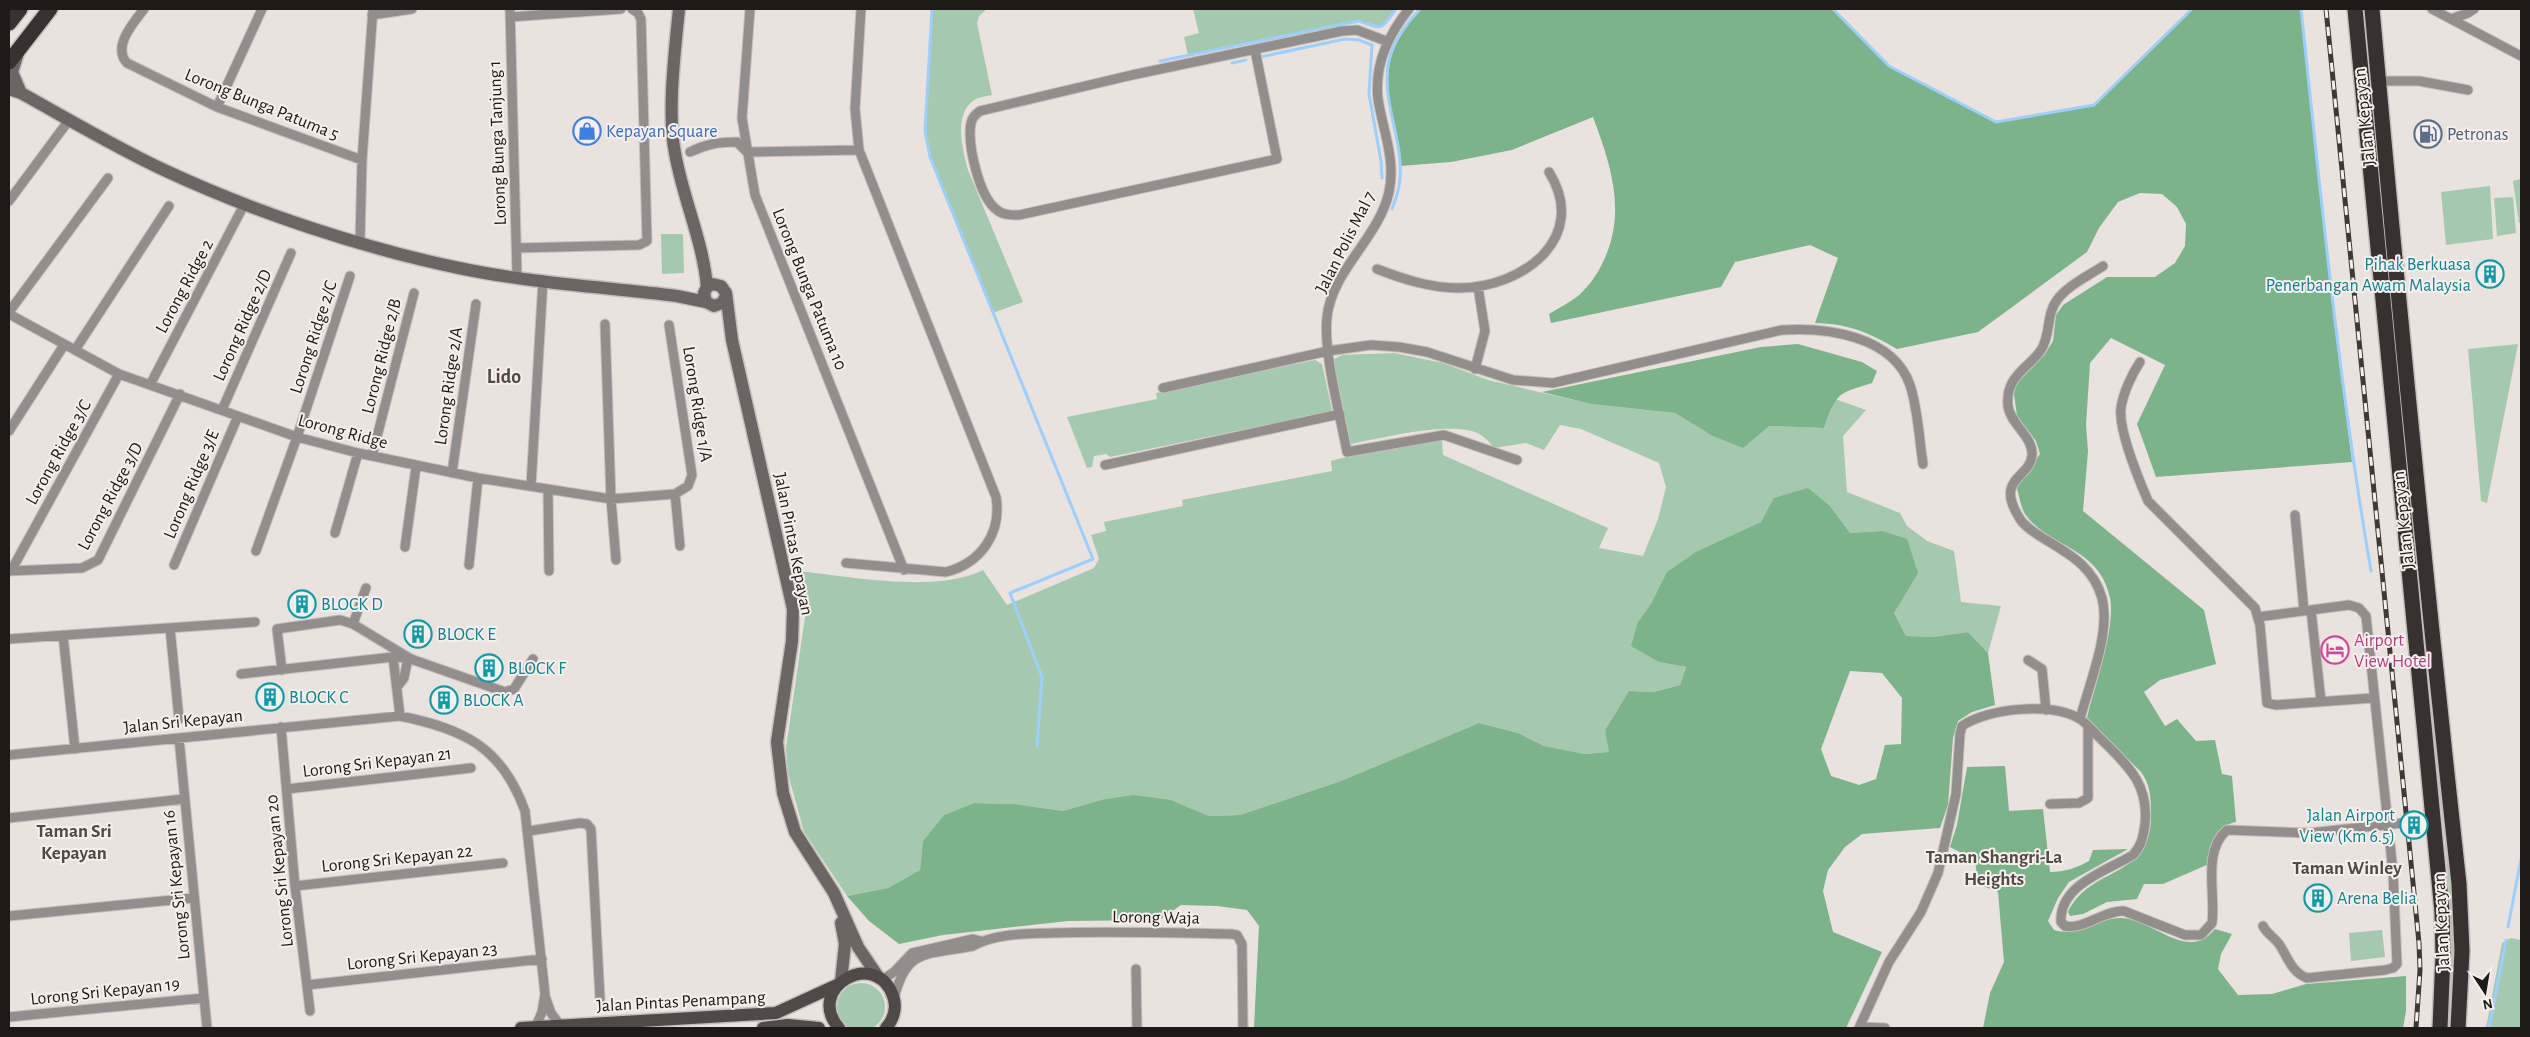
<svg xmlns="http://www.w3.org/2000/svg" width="2530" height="1037" font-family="'Alegreya Sans',sans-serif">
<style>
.green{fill:#a5c9ae}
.forest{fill:#7cb38b;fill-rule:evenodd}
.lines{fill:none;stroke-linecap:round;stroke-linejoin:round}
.stream{stroke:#9dcffc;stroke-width:3}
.street-casing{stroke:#c5beba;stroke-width:11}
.secondary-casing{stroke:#c5beba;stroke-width:15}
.primary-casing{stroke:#c5beba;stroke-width:15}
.highway-casing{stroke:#c5beba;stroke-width:18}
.street{stroke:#928e8e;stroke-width:9}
.secondary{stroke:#6b6565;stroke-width:12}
.primary{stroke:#4f4949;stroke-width:12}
.highway{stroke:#383131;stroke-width:15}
.rail-casing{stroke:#3d3937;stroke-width:5}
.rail{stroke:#f7efeb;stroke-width:3;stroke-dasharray:9;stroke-linecap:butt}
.labels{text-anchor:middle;stroke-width:4;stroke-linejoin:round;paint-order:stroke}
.street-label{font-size:18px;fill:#1d1a18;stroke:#f7efeb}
.shop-label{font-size:18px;fill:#366cbe;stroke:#f7efeb;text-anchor:start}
.service-label{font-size:18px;fill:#4e5e75;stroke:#f7efeb;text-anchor:start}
.culture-label{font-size:18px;fill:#0d838f;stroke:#f7efeb;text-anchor:start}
.hotel-label{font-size:18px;fill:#b23c85;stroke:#f7efeb;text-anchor:start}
.neighbourhood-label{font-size:19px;font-weight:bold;fill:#504946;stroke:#f7efeb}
.quarter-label{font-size:20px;font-weight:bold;fill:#504946;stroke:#f7efeb}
</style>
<rect width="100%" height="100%" fill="#eae2de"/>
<path class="green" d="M932 9H987L979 16 977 23 992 95C987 96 980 97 976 99 952 112 963 151 968 170L1023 302 993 313 930 157 925 131Z
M1193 9H1396C1381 30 1383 29 1359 21L1188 55 1184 37 1199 33Z
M2361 9H2364L2380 162 2396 366 2451 889 2454 958 2449 1028H2447C2461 907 2436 785 2424 665 2403 446 2382 227 2361 9Z
M2521 179V223H2519L2513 181Z
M2490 186 2493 239 2446 245 2441 192Z
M2513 197 2516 233 2497 236 2494 198Z
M661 234H683L684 273 662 274Z
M2518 344 2487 503 2481 501 2468 349Z
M1394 353 1443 363 1488 380 1591 404 1675 413 1711 435 1769 426 1824 428 1835 399 1866 410 1843 436 1847 492 1900 513 1907 526 1927 541 1954 551 1961 602 2001 606 1988 653 1968 632 1933 637 1906 636 1894 613 1904 594 1882 531 1850 533 1830 506 1808 489 1775 498 1761 522 1732 536 1652 602 1638 622 1659 662 1686 667 1680 685 1652 692 1629 691 1605 730 1610 752 1585 754 1544 746 1518 733 1479 723 1341 781 1240 815 1209 816 1171 800H1101L1063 811 1015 804 974 803 944 815 923 841 920 870 888 888 847 896 804 832 788 774 786 748 806 610 797 571C850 576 935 594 983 570L1007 605 1094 568 1099 559 1091 535 1106 531 1104 522 1183 506 1182 500 1332 471 1331 461C1367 452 1405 442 1442 441L1443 455 1608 528 1599 548 1643 556 1658 519 1666 487 1659 463 1581 429 1560 425 1544 450 1526 443 1494 448C1490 442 1484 436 1477 433 1451 421 1381 438 1351 444L1333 360 1342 355Z
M1315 360 1322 364 1332 410 1329 412 1110 457 1106 454 1094 456 1092 467 1087 468 1067 417 1157 399 1156 393Z
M2382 930 2385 957 2351 961 2349 933Z
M2511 938 2521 940V1028H2486L2502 943Z
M837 1007a24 24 0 1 1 48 0a24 24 0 1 1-48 0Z"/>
<path class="forest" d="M1420 9H1833L1889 66 1996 122 2094 105 2192 9H2301L2335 329 2352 462 2156 477 2137 424 2165 365 2111 338 2090 363 2086 425 2088 451 2083 511 2204 610 2216 664 2160 680 2144 692 2165 726 2177 719 2196 741 2215 740 2222 774 2232 776 2236 822C2214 826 2210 844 2209 864L2163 884H2144L2137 899 2107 902 2083 914 2070 916 2068 912C2091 864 2153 881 2151 812 2151 797 2150 784 2141 772L2087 718C2094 688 2116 627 2110 598 2100 547 2049 548 2025 514 2021 507 2019 496 2017 488L2040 454 2036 441 2017 416 2014 394 2016 384 2045 354 2053 341 2056 315 2063 305 2107 277H2155L2175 263 2185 246 2186 224 2177 207 2162 194 2140 193 2118 202 2099 228 2087 252 1978 332 1897 349C1868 332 1849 324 1815 323L1838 258 1810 245 1735 262 1721 287 1551 323 1549 314C1558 308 1569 303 1578 296 1589 286 1597 275 1603 262 1627 213 1611 165 1593 117L1512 150 1451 162 1400 166C1394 98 1368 69 1420 9Z
M1798 344 1862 362 1877 371 1872 383C1836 394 1837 393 1824 428L1769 426 1743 448 1711 435 1675 413 1591 404 1542 392 1761 347Z
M1808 488 1830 506 1850 533 1882 531 1907 539 1918 573 1894 613 1906 636 1933 637 1968 632 1988 653 1995 705 1972 712 1958 721 1953 738 1948 805 1940 828 1862 834 1845 847 1828 870 1823 891 1833 932 1882 952 1846 1028H1254L1259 926 1247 910 1217 906 1181 905 1159 920 1068 921 943 935 899 944 869 921 847 896 888 888 920 870 923 841 944 815 974 803 1015 804 1063 811 1101 800 1133 795 1171 800 1209 816 1240 815 1341 781 1479 723 1518 733 1544 746 1585 754 1609 752 1605 730 1629 691 1653 692 1680 685 1686 667 1659 662 1631 646 1638 622 1652 602 1667 572 1696 552 1761 522 1774 498ZM1850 671 1882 673 1902 698 1901 744 1885 745 1876 779 1859 785 1831 776 1821 749Z
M2005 766 2009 811 2043 809 2050 872C2065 872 2076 868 2089 861L2093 850 2128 849 2069 882 2058 898 2048 921 2054 930C2080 938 2102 913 2129 919 2159 925 2189 961 2215 929L2232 934 2221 954 2218 969 2238 995 2272 994 2306 984 2406 976V1011L2403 1028H1983L1990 993 2004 962 1998 892 1978 884 1975 860 1950 847 1957 825 1967 767Z"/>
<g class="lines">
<path class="stream" d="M932 9 925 131 930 157 1093 559 1010 593 1042 677 1037 746
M1833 9 1889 66 1996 122 2094 105 2192 9
M2301 9C2321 197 2339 385 2371 571
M1260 57 1345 39 1359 40 1372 45 1369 94 1381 161 1382 178
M1160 61 1359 21C1383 30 1381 30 1396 9
M1232 63 1246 60
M1392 209C1396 199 1399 189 1400 179 1404 135 1376 94 1392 50 1398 35 1409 21 1420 9
M2508 927 2521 859
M2489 1028 2506 940"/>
<g class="street-casing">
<path id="street" d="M144 9C133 23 112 47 127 63L217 107 362 160
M510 9 517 276
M750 9 742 118 755 195 904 570
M1409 9C1388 35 1374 64 1378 99 1383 131 1396 159 1389 192 1379 238 1332 270 1327 317 1323 353 1340 414 1347 452L1444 435 1517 460
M2432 9 2521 56
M372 15 412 9
M510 17 621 9
M2451 19 2468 13 2474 9
M1255 50 1277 159 1019 215C1011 215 1003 215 997 210 979 197 967 144 971 123 972 117 976 114 980 111L1132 75 1342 31 1357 30 1386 41
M2380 81H2419L2468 90
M217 107 262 9
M690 152C706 144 719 142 737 142L747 152 859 150
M9 201 69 120
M360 242 362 160 373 9
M517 248 639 245 647 241 641 19 638 13 632 9
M1377 269C1403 279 1430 288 1459 288 1522 288 1590 238 1549 172
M9 312 108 178
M9 314 119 374 297 437 358 453 478 478 611 499 675 494 688 486 692 475 669 325
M605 324 611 499 616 560
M75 350 169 206
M2140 362C2132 374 2123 393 2121 408 2118 430 2139 480 2148 501L2255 608 2260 625 2267 703 2276 705 2373 698
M1475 369 1485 331 1478 287
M151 383 245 203
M1163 388 1328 351 1371 345 1399 347 1427 352 1513 380 1553 383 1782 330C1827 327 1893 336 1910 385 1918 409 1919 438 1923 464
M222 410 291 253
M9 431 64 345
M372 456 414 293
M1105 465 1340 414
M452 473 476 304
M531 486 543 280
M548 490 549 571
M675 494 680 546
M2295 515 2304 611
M335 533 358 453
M405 547 416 467
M256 551 297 437 350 276
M846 563 946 572C981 563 1002 533 996 497L859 150 855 109 861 9
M174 565 238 416
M469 565 478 478
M9 571 82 568 98 560 180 394
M11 571 119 374
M2311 610 2321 701
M2258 617 2349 605 2359 608 2366 616 2393 872 2397 964 2393 968 2385 970 2307 978C2291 972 2288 957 2279 944 2274 937 2267 934 2263 926
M353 624 366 588
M170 628 179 719
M63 635 75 749
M9 639 255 622
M393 657 400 716
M2028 660 2042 669 2046 710
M282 670 277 629 340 620 353 624 411 659 505 692 514 689 533 659
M241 674 393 657 407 658
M397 687 404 678 408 658
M2080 719C2089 684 2111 633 2102 598 2093 566 2069 554 2043 538 2035 533 2025 527 2020 519 1994 478 2029 479 2032 456 2034 437 2010 424 2008 406 2005 376 2028 369 2041 350 2051 335 2046 314 2057 300 2067 286 2088 276 2103 266
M281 727 295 886 310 1011
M179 738 207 1028
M9 755 400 716C464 729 502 747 525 811L545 994 542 1012 536 1026
M287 789 471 768
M2050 804 2079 803 2088 798V726
M9 818 184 799
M529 831 580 823 587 824 591 829 600 999
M295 886 503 863
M9 916 193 898
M1136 969 1137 1028
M882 980 894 972 912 953 973 939 981 941
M307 985 542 959
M545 996 551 1013 560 1025
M894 999C906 947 928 955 973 946 995 933 1027 934 1052 933 1111 931 1171 933 1231 934L1237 935 1242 944 1243 1028
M9 1017 204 998
M1860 1027 1885 1028
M1859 1028 1889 962 1921 912 1938 873 1956 794 1960 734 1962 726C1988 708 2051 702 2080 719 2088 724 2095 734 2102 740 2128 766 2149 784 2145 824 2143 837 2142 845 2133 855 2106 871 2059 885 2061 922L2065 926C2084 930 2104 910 2124 911L2185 935H2201L2212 923C2216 894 2202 851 2227 830L2309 833 2431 820"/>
</g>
<g class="secondary-casing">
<path id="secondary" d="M679 9C675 50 667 113 675 153 683 199 703 241 707 287
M18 53 12 72 21 93
M9 89 21 93C68 119 115 147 164 170 254 212 362 248 459 268 530 283 604 287 677 296L706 302
M726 296 722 303 714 306 706 302 704 293 707 287 712 284 721 286 726 293 732 340 793 609 792 641 777 742 783 793 795 832 834 893 858 947 879 978
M841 981 845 944 841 923"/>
</g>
<g class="primary-casing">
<path id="primary" d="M521 1028 776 1013 837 985
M763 1028 788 1025 819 1028
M839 1028C804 988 876 947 893 996 897 1007 894 1019 886 1028"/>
</g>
<g class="highway-casing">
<path id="highway" d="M2355 9 2442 912 2443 955 2440 1028
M2372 9C2398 301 2427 593 2459 884L2462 951 2458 1028
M9 23 20 9
M9 62 50 9"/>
</g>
<use href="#street" class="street"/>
<use href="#secondary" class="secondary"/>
<use href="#primary" class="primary"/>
<use href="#highway" class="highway"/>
<g class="rail-casing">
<path id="rail" d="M2326 9 2419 943 2420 970 2416 1028"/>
</g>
<use href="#rail" class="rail"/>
</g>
<defs>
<g id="shop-ring" transform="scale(1.4375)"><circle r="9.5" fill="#f7efeb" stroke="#3f7fe0" stroke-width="1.5"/><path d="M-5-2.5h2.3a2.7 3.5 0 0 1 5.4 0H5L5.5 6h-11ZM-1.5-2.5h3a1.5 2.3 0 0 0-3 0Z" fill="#3f7fe0"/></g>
<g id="fuel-ring" transform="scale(1.4375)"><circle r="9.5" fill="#f7efeb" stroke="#5c6f8a" stroke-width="1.5"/><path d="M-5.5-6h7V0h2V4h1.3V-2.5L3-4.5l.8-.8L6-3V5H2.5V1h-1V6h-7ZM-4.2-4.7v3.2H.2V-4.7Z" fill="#5c6f8a"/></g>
<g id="building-ring" transform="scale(1.4375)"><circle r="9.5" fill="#f7efeb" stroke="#0f9aa8" stroke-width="1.5"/><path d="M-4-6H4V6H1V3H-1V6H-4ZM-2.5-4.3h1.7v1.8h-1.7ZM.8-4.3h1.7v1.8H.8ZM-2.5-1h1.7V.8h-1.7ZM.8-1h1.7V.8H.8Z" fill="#0f9aa8"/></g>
<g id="hotel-ring" transform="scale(1.4375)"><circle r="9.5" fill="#f7efeb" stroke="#d1479c" stroke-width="1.5"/><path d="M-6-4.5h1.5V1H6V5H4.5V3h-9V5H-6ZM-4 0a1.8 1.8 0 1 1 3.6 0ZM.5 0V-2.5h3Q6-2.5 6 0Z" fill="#d1479c"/></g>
</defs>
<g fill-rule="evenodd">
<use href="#shop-ring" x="587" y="131"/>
<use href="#fuel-ring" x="2428" y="134"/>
<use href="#building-ring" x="2490" y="274"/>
<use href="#building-ring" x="302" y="604"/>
<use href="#building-ring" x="418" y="634"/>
<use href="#hotel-ring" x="2335" y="650"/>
<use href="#building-ring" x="489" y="668"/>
<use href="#building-ring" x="270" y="697"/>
<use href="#building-ring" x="444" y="700"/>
<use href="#building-ring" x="2414" y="825"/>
<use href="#building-ring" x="2318" y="898"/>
</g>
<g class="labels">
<g class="street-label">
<text transform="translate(262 104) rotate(22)" y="6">Lorong Bunga Patuma 5</text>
<text transform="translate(2364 117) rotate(-96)" y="6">Jalan Kepayan</text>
<text transform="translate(497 143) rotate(-92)" y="6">Lorong Bunga Tanjung 1</text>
<text transform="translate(1345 242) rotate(-63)" y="6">Jalan Polis Mal 7</text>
<text transform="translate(184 286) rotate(-62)" y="6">Lorong Ridge 2</text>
<text transform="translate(810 289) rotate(68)" y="6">Lorong Bunga Patuma 10</text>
<text transform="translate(242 325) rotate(-66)" y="6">Lorong Ridge 2/D</text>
<text transform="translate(313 337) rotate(-72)" y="6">Lorong Ridge 2/C</text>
<text transform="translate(381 356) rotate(-76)" y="6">Lorong Ridge 2/B</text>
<text transform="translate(448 386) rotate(-82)" y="6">Lorong Ridge 2/A</text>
<text transform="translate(698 404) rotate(81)" y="6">Lorong Ridge 1/A</text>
<text transform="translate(343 431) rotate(15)" y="6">Lorong Ridge</text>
<text transform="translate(58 452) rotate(-61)" y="6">Lorong Ridge 3/C</text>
<text transform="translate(191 484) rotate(-67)" y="6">Lorong Ridge 3/E</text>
<text transform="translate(110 496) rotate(-62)" y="6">Lorong Ridge 3/D</text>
<text transform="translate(2403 520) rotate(-96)" y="6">Jalan Kepayan</text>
<text transform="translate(794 544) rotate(79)" y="6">Jalan Pintas Kepayan</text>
<text transform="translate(183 721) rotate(-6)" y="6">Jalan Sri Kepayan</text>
<text transform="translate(377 762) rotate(-7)" y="6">Lorong Sri Kepayan 21</text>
<text transform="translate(397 858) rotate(-6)" y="6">Lorong Sri Kepayan 22</text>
<text transform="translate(279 871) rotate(-96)" y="6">Lorong Sri Kepayan 20</text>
<text transform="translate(176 885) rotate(-96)" y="6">Lorong Sri Kepayan 16</text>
<text transform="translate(1156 917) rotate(1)" y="6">Lorong Waja</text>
<text transform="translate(2441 922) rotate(-93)" y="6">Jalan Kepayan</text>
<text transform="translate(422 956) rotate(-6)" y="6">Lorong Sri Kepayan 23</text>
<text transform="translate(105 991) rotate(-6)" y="6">Lorong Sri Kepayan 19</text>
<text transform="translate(681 1001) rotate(-3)" y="6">Jalan Pintas Penampang</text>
</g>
<g class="shop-label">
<text x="606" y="137">Kepayan Square</text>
</g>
<g class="service-label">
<text x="2447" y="140">Petronas</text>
</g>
<g class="culture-label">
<text x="2471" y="270" text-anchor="end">Pihak Berkuasa<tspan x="2471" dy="21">Penerbangan Awam Malaysia</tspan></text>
<text x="321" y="610">BLOCK D</text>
<text x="437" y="640">BLOCK E</text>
<text x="508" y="674">BLOCK F</text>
<text x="289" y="703">BLOCK C</text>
<text x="463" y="706">BLOCK A</text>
<text x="2395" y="821" text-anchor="end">Jalan Airport<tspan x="2395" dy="21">View (Km 6.5)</tspan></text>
<text x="2337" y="904">Arena Belia</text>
</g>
<g class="hotel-label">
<text x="2354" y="646">Airport<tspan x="2354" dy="21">View Hotel</tspan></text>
</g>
<g class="neighbourhood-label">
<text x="74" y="837">Taman Sri<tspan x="74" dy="22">Kepayan</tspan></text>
<text x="1994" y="863">Taman Shangri-La<tspan x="1994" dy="22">Heights</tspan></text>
<text x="2347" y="874">Taman Winley</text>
</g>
<g class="quarter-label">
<text x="504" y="383">Lido</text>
</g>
</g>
<rect width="2530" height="1037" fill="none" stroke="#1d1a18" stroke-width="20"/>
<g transform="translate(2485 992) rotate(168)" stroke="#f7efeb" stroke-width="4" paint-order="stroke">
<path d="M0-4L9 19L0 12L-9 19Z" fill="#1d1a18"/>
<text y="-8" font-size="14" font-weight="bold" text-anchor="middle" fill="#1d1a18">N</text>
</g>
</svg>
